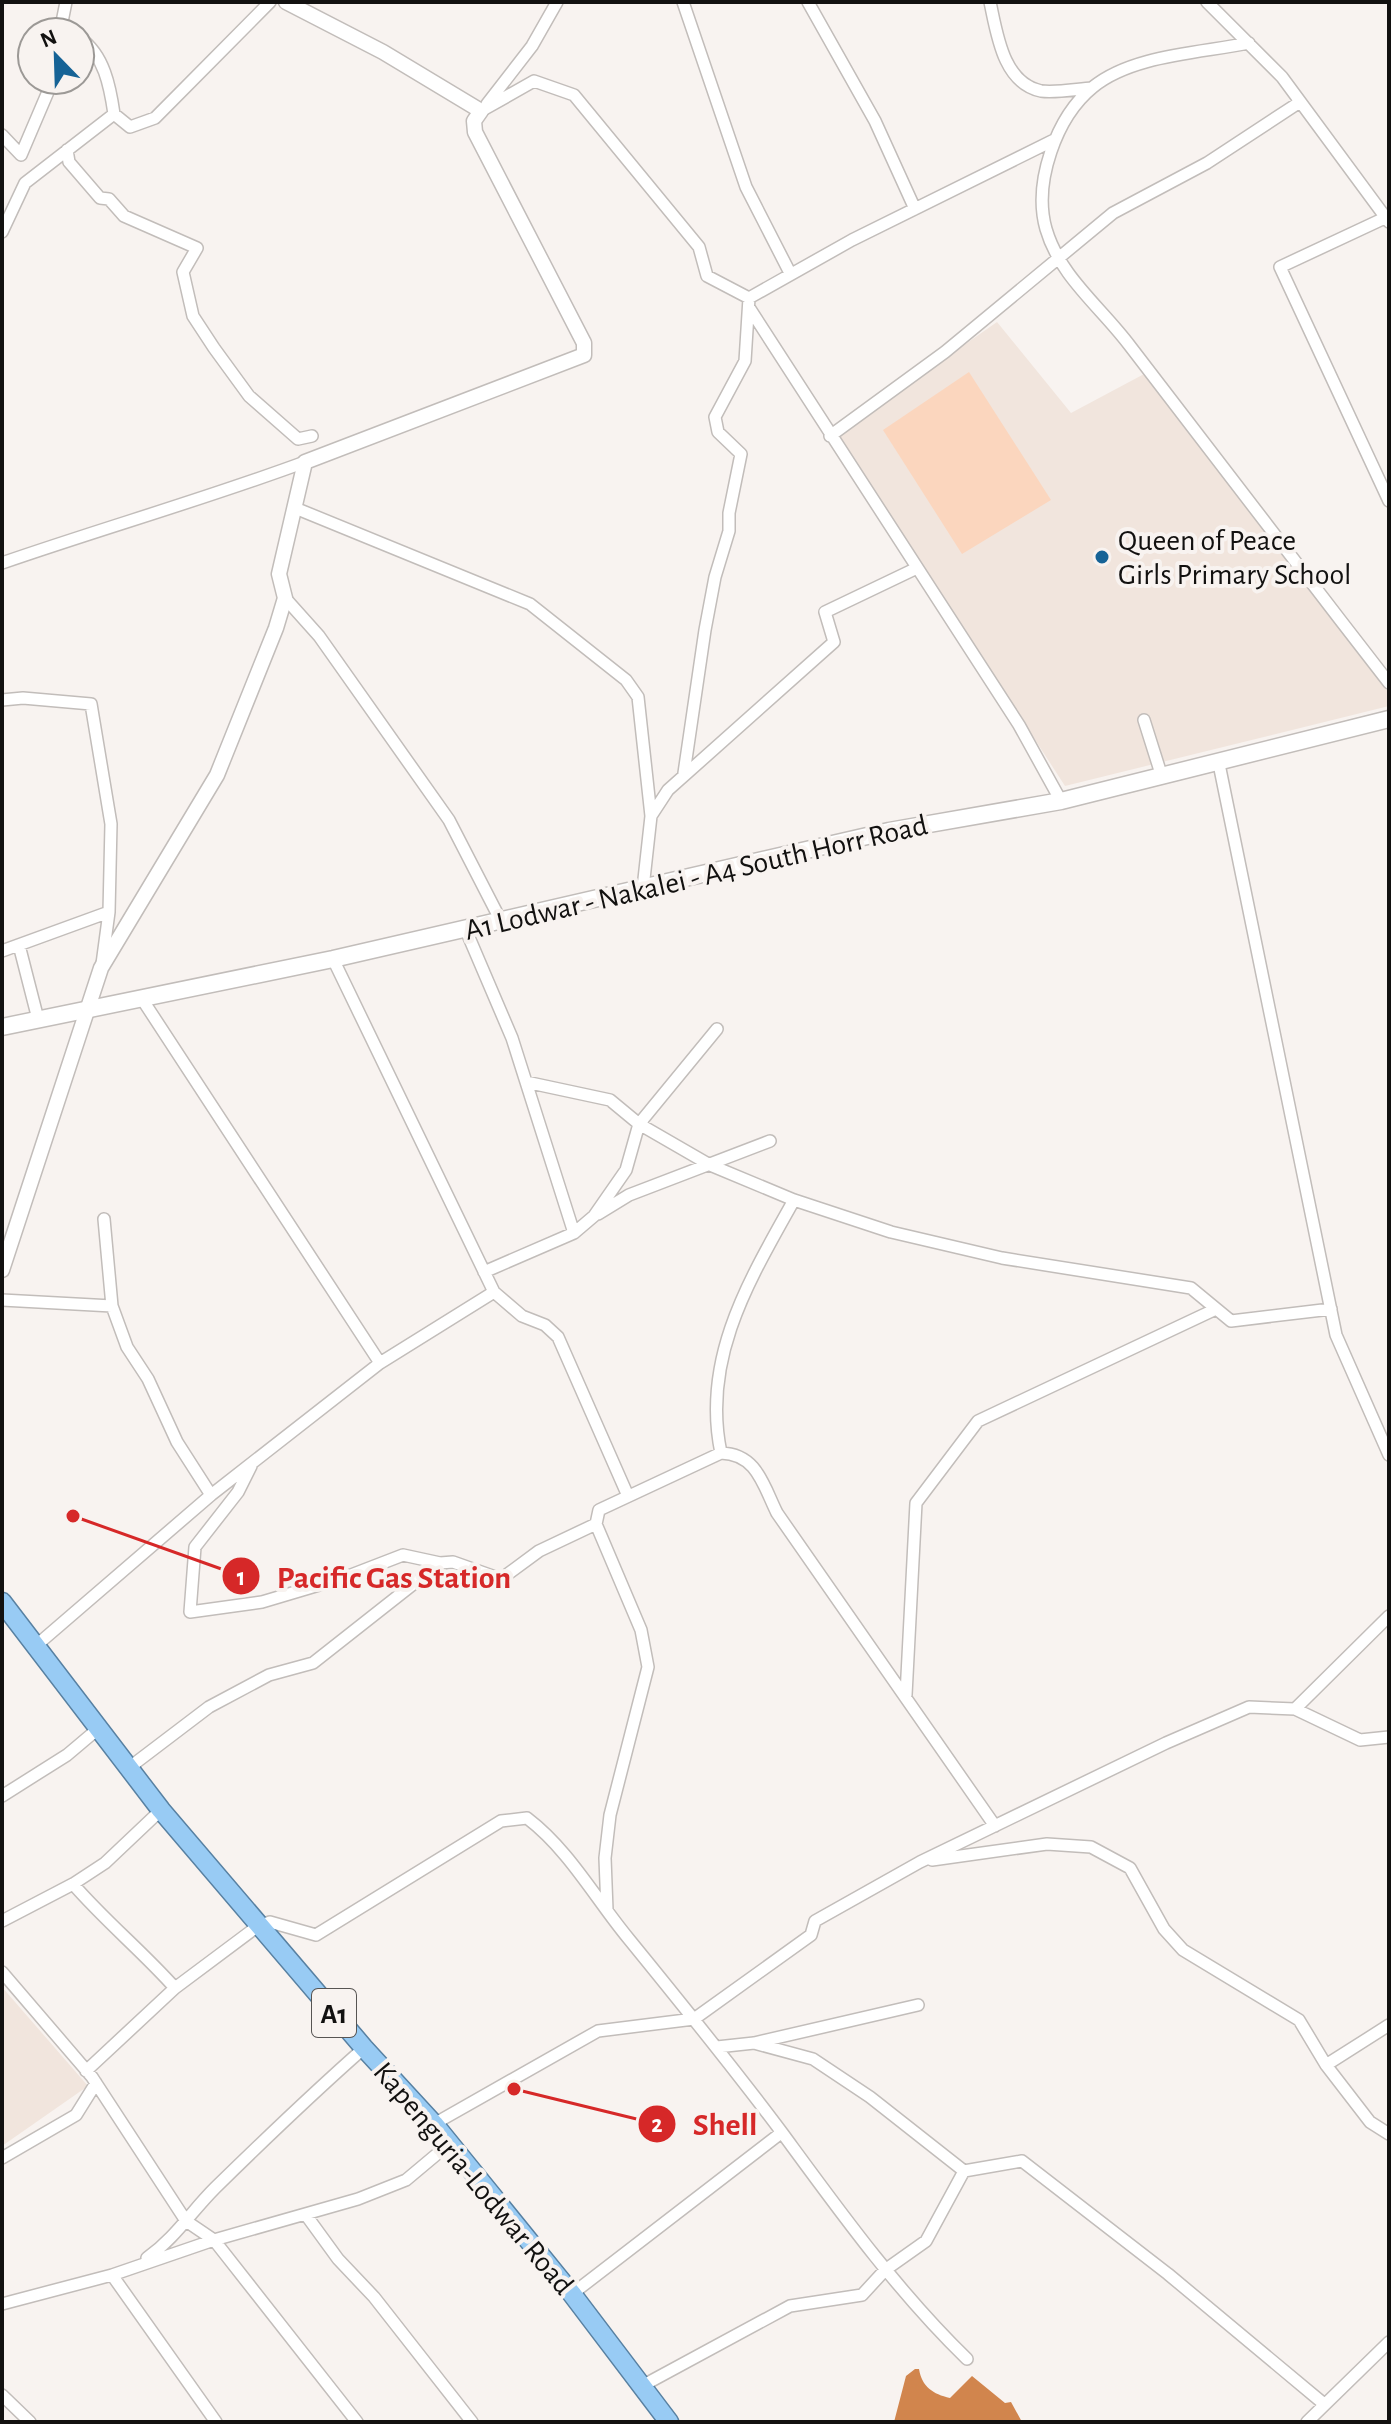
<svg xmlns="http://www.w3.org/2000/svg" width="1391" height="2424" font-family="'Alegreya Sans',sans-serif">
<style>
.built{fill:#f1e5dd}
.green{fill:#fbd6be}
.water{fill:#d1854d}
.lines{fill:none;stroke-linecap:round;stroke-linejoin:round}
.minor-casing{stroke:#c2bdba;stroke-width:14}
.tertiary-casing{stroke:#c2bdba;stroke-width:17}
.secondary-casing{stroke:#c2bdba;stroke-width:19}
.trunk-casing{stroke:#5881a2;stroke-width:21}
.minor{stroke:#fff;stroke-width:11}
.tertiary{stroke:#fff;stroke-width:14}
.secondary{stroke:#fff;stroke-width:16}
.trunk{stroke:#98cbf4;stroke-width:18}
.poi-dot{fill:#166396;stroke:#f8f3f0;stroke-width:3}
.labels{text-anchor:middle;stroke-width:8;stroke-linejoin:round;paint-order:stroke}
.shield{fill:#f8f3f0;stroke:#575553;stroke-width:2}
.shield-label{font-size:28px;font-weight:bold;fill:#121110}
.poi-label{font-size:30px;fill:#121110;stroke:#f8f3f0;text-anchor:start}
.street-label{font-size:30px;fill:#121110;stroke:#f8f3f0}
.leader{fill:none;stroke:#d62828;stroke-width:3}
.callout-dot{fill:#d62828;stroke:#f8f3f0;stroke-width:3}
.mark-label{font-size:24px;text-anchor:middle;font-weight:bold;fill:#fff}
.callout-label{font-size:32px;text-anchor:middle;font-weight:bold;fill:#d62828;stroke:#f8f3f0;stroke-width:8;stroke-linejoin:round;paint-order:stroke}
</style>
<rect width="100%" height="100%" fill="#f8f3f0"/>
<path class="built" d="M997 322 1071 413 1146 373 1380 680 1389 693V706L1065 786 837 434Z
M2 1987 88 2086 2 2146Z"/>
<path class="green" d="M969 372 1051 500 962 554 883 430Z"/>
<path class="water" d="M915 2369H919C922 2387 933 2394 950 2398L972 2376 1005 2403 1011 2402 1022 2422H894L906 2376Z"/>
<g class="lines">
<g class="minor-casing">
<path id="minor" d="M683 2 746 187 790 273
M808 2 875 121 915 209
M990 2C997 34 1003 83 1041 91 1056 93 1077 89 1092 88
M1207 2 1282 77 1389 222
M60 32 66 2
M80 38C104 55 110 86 114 114L130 127 155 118 270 2
M1249 43C1200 53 1132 55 1093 87 1056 117 1033 183 1046 229 1060 277 1101 307 1130 346 1216 458 1302 571 1389 683
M487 104 532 46 557 2
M481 111 534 81 574 95 699 247 707 276 749 298
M2 135 21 155 53 80
M67 150 69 162 100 198 109 199 124 216 197 248 183 272 193 316 214 348 249 396 298 439 312 436
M1389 216 1280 267 1389 501
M2 232 25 183 114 114
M750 309 1019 725 1061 801
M830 436 945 352 1113 213 1207 163 1300 102
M295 508 530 604 626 680 638 697 651 816
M2 563C103 528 205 499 305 462
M285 598 319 636 449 820 501 921
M2 700 23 698 91 704 111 824 109 912 102 964
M1144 720 1162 777
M1219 764 1336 1335 1389 1455
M684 773 705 630 715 577 729 531V513L741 454 718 432 715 417 745 361 749 298 852 240 1054 140
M643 888 651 816 668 790 834 642 825 612 917 568
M465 928 512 1038 574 1233 484 1272
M19 945 38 1019
M2 951 109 912
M333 959 494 1292 522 1316 545 1325 558 1337 628 1496
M142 999 380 1363 494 1292
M526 1082 610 1100 639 1124 710 1165 794 1200 891 1232 1002 1258 1191 1288 1231 1321 1331 1309
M598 1214 629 1195 770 1141
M104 1219 112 1306 127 1347 148 1379 177 1442 211 1495
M574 1233 594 1216 626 1170 639 1124 717 1029
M2 1300 112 1306
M721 1453C701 1358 750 1279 794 1200
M251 1466 238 1492 195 1547 190 1612 262 1602 346 1577 403 1555 440 1563
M596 1524 641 1630 648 1667 610 1815 605 1858 607 1910
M38 1644 211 1495 380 1363
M906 1695 916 1503 978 1421 1216 1309
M1295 1709 1360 1740 1389 1737
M130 1767 209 1707 269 1675 313 1663 440 1563 453 1562 501 1579 539 1551 596 1524 599 1510 721 1453C757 1454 763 1485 777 1513L995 1826
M2 1796 67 1755 99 1728
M932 1860 1047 1844 1091 1847 1130 1868 1164 1929 1183 1950 1299 2020 1326 2065 1370 2122 1389 2134
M73 1884C105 1921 143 1952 175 1988
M2 1921 73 1884 105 1863 161 1810
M2 1972 92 2077 186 2221 214 2240 357 2422
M754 2043 813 2059 870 2097 964 2171
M717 2047 754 2043 918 2005
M1326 2065 1389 2025
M86 2071 175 1988 258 1926 270 1922 316 1935 501 1821 527 1818C569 1850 595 1898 628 1938 681 2003 733 2067 783 2134 841 2213 897 2291 967 2359
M434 2124 598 2031 694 2019 811 1935 815 1921 920 1862 1166 1743 1249 1707 1295 1709 1389 1616
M2 2158 76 2115 96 2083
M964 2171 1022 2161 1168 2274 1324 2404
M306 2215 338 2259 374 2297 472 2422
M147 2258C175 2238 191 2212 215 2188 264 2140 313 2093 364 2048
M112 2275 216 2422
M572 2294 781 2133
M2 2304 112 2275 214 2240 358 2199 406 2180 449 2144
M642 2386 790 2306 862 2295 885 2270 926 2241 964 2171
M2 2395 30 2422
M1307 2422 1389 2342"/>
</g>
<g class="tertiary-casing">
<path id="tertiary" d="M2 1270 101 968 217 775 276 628 285 598 279 574 305 462 584 355V343L475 132 474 121 481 111 383 52 286 2"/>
</g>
<g class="secondary-casing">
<path id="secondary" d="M2 1027 333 959 889 831 1061 801 1389 719"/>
</g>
<g class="trunk-casing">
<path id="trunk" d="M2 1602 161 1810 364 2048 434 2124 572 2294 669 2422"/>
</g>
<use href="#minor" class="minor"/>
<use href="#tertiary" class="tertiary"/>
<use href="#secondary" class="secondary"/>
<use href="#trunk" class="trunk"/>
</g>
<circle class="poi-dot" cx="1102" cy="557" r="8"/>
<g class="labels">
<rect class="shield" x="312" y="1989" width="44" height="48" rx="6"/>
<g class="shield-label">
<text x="334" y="2023">A1</text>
</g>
<g class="poi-label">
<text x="1118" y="550">Queen of Peace<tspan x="1118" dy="34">Girls Primary School</tspan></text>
</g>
<g class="street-label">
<text transform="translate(696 877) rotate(-13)" y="10">A1 Lodwar - Nakalei - A4 South Horr Road</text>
<text transform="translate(474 2178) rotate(50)" y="10">Kapenguria-Lodwar Road</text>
</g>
</g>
<path class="leader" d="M73 1516L241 1576M514 2089L657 2124"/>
<g class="callout-dot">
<circle cx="73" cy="1516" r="8"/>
<circle cx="514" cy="2089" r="8"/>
<circle cx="241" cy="1576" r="20"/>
<circle cx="657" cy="2124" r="20"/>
</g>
<g class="mark-label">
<text x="241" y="1585">1</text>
<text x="657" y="2132">2</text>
</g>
<g class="callout-label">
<text x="394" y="1588">Pacific Gas Station</text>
<text x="725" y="2135">Shell</text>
</g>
<rect width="1391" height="2424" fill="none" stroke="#121110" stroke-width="8"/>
<g transform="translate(56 56) rotate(337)"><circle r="38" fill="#f8f3f0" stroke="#9c9996" stroke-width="2"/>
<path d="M0-6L14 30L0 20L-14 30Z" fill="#166396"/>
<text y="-12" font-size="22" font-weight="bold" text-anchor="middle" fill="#121110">N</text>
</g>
</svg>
